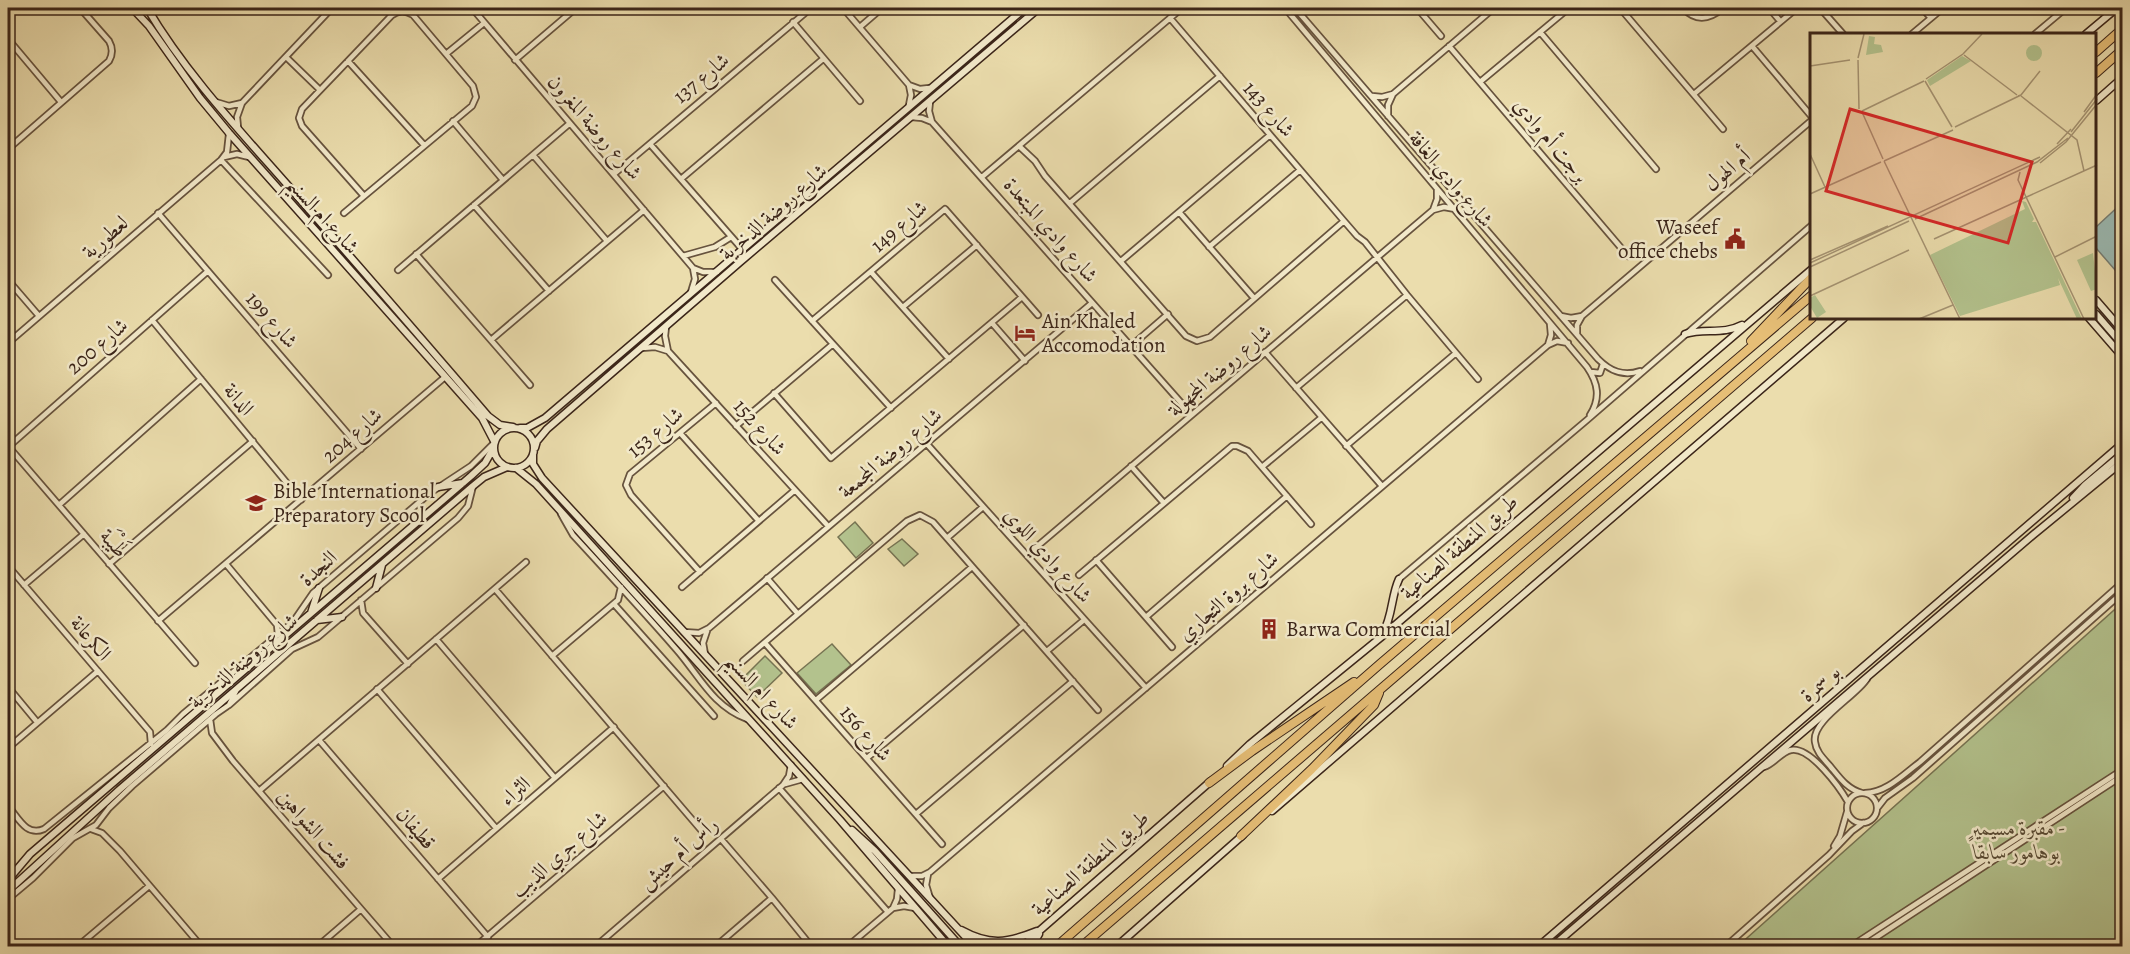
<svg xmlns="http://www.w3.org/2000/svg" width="2130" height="954" font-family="Alegreya,Amiri,serif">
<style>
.green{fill:#b3c28d;stroke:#777453;stroke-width:1.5}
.water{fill:#9bbab3;stroke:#757e75;stroke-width:1.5}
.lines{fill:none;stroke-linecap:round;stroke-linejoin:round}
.street-casing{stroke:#67533e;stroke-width:8}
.secondary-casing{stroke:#3b2519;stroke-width:9}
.highway-casing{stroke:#3b2519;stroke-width:10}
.street{stroke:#f2e9ca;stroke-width:4.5}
.secondary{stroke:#f2e9ca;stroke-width:6}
.highway{stroke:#e6be76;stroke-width:8}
.labels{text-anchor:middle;stroke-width:5;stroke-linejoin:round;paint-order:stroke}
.street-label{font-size:21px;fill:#3b2519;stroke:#f2e9ca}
.poi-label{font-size:21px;fill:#3b2519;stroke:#f2e9ca;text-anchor:start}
.park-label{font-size:21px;font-style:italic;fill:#594c36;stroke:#f2e9ca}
.inset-road{fill:none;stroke:#a59372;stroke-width:1.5}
.view{fill:#d62828;fill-opacity:0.15;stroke:#d62828;stroke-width:3}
.inset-edge{fill:none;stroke:#3b2519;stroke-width:3}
</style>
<rect width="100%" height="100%" fill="#ebddad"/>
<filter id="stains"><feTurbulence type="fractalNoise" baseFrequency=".00333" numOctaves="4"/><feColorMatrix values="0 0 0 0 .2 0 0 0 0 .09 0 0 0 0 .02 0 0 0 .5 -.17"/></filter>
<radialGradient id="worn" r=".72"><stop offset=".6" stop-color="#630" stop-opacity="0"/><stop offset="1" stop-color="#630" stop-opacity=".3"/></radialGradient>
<path class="green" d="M855 522 873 543 856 558 838 537Z
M902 539 918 554 904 566 888 549Z
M2122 603V946H1738Z
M832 644 851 665 816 694 797 673Z
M765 656 782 673 757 697 741 680Z"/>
<path class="water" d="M2122 203V278L2096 248V227Z"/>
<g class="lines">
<g class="street-casing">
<path id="street" d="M472 8 693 268 703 272H717
M843 8 909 85 911 95 909 105
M1285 8 1587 367C1598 383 1601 398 1590 415
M1295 8 1598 359C1610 371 1623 377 1640 371
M1417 8 1441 36
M1620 8 1723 129
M1683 8C1696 22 1709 20 1723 8
M1769 8 1780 21
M1820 8 1843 34
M1922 8 1931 18
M1170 18 1344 221 1357 236 1365 242 1407 295 1478 379
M793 22 860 101
M860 27 882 8
M1540 32 1656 169
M1912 34 1943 8
M2035 34 2066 8
M8 39 61 102
M1449 46 1628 256
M1752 46 1812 117
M446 54 484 23
M286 57 320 90
M515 60 576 8
M348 61 424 145
M1480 82 1569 8
M909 85 920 89 929 88
M1694 94 1797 8
M1372 96 1382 97 1393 94
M216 102 229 106 242 103
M930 102 929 111 932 122
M1388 116V105L1393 94 1494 8
M911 117 922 118 932 122 1191 414
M453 121 503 180
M238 127 237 117 242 103 332 8
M650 144 743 250
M1019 146 1035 161 1045 176 1186 336 1197 341 1210 337 1344 221
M8 149 109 61C113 54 113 48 109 41L80 8
M533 155 607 241
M224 157 237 154 249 157
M221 160 328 275
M614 174 811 8
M982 177 1182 8
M681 179 823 59
M1070 203 1220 76
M474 205 549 291
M1433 210 1437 199V190
M1179 212 1254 298
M158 213 361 449
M344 213 472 106 476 97 473 86 413 15C405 11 400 10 392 15L302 109 299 118 302 126 364 196
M1209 247 1300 170
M416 254 530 385
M683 256 715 247 731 237
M1121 261 1270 135
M398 270 569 124
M871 272 949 359
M8 280 39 316
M775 280 891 408
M691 292 695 279 693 268
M903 307 977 245
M1561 316 1571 318 1582 316
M152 320 301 500
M812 321 945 209 1038 315
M992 323 1025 361
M666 327 665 336 668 351 828 526
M1577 334V325L1582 316 1812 120
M491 340 644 210
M8 343 221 160 227 152 229 134
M1548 345 1551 335 1550 324
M1131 346 1168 314
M642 348 655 347 668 351
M1265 352 1382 486
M1591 372 1600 373 1603 364
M1296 388 1407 295
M774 393 831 458 1022 297
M736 426 833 344
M680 433 758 520
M926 443 1146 688
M8 446 195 663
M1346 446 1456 353
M8 447 208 271
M1131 466 1163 502
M1262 467 1321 418
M59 505 201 379
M561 514 573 535C608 573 642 610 676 649 699 675 712 706 747 719
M947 538 983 507
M1027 555 1433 210 1444 207 1455 209
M1096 560 1172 647
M109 564 253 441
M226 564 277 625 278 635
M8 566 150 732 151 744
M700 572 631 495 626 485 630 474 716 403
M1079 575 1232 446H1237L1248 451 1311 524
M767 578 798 614
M1399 579 1587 420 1812 225
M24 585 84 534
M682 587 795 490
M495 589 701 830
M361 600 363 613 408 664
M614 604 714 716
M1146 617 1287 496
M158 621 445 377
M684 632 699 633 709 628 1092 303
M436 639 555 778
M765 643 942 844
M1047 651 1084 620
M705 654 703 643 707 631
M552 656 618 600 621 587
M743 661 907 521 920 515 933 522 1098 710
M8 687 37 722
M377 689 496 828
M816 700 972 567
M229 705 292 649 318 637 458 518 468 506 473 486
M210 719 212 733 233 761 393 946
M319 740 488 937
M8 748 98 671
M867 758 1024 625
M1764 767C1774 764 1781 752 1791 750 1810 746 1840 788 1848 802
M785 784 803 779
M779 788 888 912
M259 791 526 562
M1847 808a15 15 0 1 1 30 0a15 15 0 1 1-30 0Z
M1862 793C1847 789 1839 777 1830 766 1824 759 1816 752 1815 742 1811 721 1855 697 1867 679
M1865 793C1886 793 1904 774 1920 762L2122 583
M8 806C18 817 26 837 44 829L167 730 183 714 293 622 313 593 430 493 471 466 493 444
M1878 807 1885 798 1913 778 2122 593
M916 814 1073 681
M91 829 102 833 120 851 201 946
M721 839 772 898 811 946
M1834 846 1840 836 1847 812
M928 874 926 885 930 898
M909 876H922L930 872 1548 345 1557 341 1568 343
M438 879 614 727
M8 899 33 878 73 838 96 825 109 808 132 786 216 714 229 705 236 691
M893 908 904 906 915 908
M87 939 93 946
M1853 945 2122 770
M78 946 149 886
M318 946 361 909
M476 946 664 786
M596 946 783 785 789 776 791 765
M716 946 772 898
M848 946 893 908 897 899 898 889
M1726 946 1829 855 1852 831 1863 823
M1863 946 2122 776"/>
</g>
<g class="secondary-casing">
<path id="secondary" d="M132 8 149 26 200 98 229 133 482 418 494 441
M147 8C186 74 241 132 291 189 357 264 423 340 488 416L500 425 513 427
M2086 34 2117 8
M2096 101 2122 78
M2096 300 2122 330
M2096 314 2122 344
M2089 318 2122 356
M1685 334C1705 328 1723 335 1742 325
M494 448a20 20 0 1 1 40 0a20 20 0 1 1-40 0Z
M520 428H527L545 418 1025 8
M535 448 537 441 547 429 740 262 1039 8
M533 455V464L542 478 974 946
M516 468 536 484 840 820 948 946
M438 487 463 483
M2073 498 2085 485 2122 454
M376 588 382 565
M311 613 319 588
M317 620 342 617
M1383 633C1393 615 1391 596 1399 579
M1227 766 1250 744 1380 638 1812 269
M1272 811 1844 318
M852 830 875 851 960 946
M8 871 11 870
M8 880 30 854 471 476 485 463 493 449
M8 891 119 790 473 486 484 477 507 467
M961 930C990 946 1007 943 1037 931
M1022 946 1211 781
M1032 946 1039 934
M1117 946 1243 835
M1539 946 2122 444
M1553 946 2033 535 2122 462"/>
</g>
<g class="highway-casing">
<path id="highway" d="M2096 52 2122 29
M2096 73 2122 50
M1751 341 1812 277
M1209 783 1252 751 1354 682
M1241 836 1312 769 1374 705 1379 693
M1057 946 1380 664 1812 295
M1082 946 1812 318"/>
</g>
<use href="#street" class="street"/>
<use href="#secondary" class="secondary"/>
<use href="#highway" class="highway"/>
</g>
<defs>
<g id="civic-bare" transform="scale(1.62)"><path d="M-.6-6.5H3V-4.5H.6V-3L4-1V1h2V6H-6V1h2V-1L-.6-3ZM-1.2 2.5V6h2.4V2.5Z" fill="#8f2418" stroke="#f2e9ca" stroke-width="2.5" paint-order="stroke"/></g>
<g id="hotel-bare" transform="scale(1.62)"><path d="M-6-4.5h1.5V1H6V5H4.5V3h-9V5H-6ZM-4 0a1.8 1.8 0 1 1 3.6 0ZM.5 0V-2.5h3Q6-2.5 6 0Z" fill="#8f2418" stroke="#f2e9ca" stroke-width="2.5" paint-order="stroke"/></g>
<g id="school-bare" transform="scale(1.62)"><path d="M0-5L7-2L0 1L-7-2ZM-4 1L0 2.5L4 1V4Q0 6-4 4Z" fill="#8f2418" stroke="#f2e9ca" stroke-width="2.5" paint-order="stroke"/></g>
<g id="building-bare" transform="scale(1.62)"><path d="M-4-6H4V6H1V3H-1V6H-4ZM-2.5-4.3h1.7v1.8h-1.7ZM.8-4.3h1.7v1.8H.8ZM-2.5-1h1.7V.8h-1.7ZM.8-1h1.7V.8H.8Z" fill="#8f2418" stroke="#f2e9ca" stroke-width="2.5" paint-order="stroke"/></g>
</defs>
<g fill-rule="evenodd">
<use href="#civic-bare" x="1735" y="239"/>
<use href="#hotel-bare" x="1025" y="333"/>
<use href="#school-bare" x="256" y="503"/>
<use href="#building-bare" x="1269" y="629"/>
</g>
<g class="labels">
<g class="street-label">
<text transform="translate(701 78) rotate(-40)" y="7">شارع 137</text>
<text transform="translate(1269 109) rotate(49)" y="7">شارع 143</text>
<text transform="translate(595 127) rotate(49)" y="7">شارع روضة المغرون</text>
<text transform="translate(1551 140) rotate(50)" y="7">برجت أم وادي</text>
<text transform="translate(1727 170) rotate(-40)" y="7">أم الهول</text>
<text transform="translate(1451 179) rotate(50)" y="7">شارع وادي الغافة</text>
<text transform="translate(773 212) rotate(-41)" y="7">شارع روضة الذخرية</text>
<text transform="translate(323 215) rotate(48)" y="7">شارع ام السنيم</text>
<text transform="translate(899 226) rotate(-41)" y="7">شارع 149</text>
<text transform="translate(1051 230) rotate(49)" y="7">شارع وادي المبتعدة</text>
<text transform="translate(105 237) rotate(-41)" y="7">لعطورية</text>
<text transform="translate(272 320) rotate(49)" y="7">شارع 199</text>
<text transform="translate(97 346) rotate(-41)" y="7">شارع 200</text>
<text transform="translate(1219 370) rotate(-40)" y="7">شارع روضة المجهولة</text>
<text transform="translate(239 399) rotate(50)" y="7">الدانة</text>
<text transform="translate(760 427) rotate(48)" y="7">شارع 152</text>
<text transform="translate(655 432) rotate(-40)" y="7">شارع 153</text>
<text transform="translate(352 435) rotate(-41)" y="7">شارع 204</text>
<text transform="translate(890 453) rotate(-40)" y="7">شارع روضة المجمعة</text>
<text transform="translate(114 543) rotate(49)" y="7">طَيْبَة</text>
<text transform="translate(1459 547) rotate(-41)" y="7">طريق المنطقة الصناعية</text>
<text transform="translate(1048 555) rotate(48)" y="7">شارع وادي اللوي</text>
<text transform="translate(318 568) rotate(-42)" y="7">النجدة</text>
<text transform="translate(1228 596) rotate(-41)" y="7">شارع بروة التجاري</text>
<text transform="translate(91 638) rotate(50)" y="7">الكرعانة</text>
<text transform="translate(243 661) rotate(-40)" y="7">شارع روضة الذخرية</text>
<text transform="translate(1820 683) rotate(-41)" y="7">بو سمرة</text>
<text transform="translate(762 691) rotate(47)" y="7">شارع ام السنيم</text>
<text transform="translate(866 733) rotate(49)" y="7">شارع 156</text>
<text transform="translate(515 791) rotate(-41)" y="7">الثراء</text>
<text transform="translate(416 828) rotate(49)" y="7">قطيفان</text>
<text transform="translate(314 829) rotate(49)" y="7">فشت الشواهين</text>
<text transform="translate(678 853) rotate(-41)" y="7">رأس أم حيش</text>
<text transform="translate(559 854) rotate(-41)" y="7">شارع جري الذيب</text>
<text transform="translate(1090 863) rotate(-41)" y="7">طريق المنطقة الصناعية</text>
</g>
<g class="poi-label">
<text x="1718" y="234" text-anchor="end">Waseef<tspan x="1718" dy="24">office chebs</tspan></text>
<text x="1042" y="328">Ain Khaled<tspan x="1042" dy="24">Accomodation</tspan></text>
<text x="273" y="498">Bible International<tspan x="273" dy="24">Preparatory Scool</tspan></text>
<text x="1286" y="636">Barwa Commercial</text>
</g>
<g class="park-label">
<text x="2017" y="835">مقبرة مسيمير -<tspan x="2017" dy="24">بوهامور سابقاً</tspan></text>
</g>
</g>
<g transform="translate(1810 33)">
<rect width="286" height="286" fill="#ebddad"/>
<path d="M59 3 65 4 64 11 71 12 73 19 56 22ZM216 20a8 8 0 1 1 16 0a8 8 0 1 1-16 0ZM152 23 161 28 120 53 117 47ZM212 168 216 169 224 186 222 189H226L272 286H267L248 245 250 252 150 283 120 222 215 176ZM283 220 287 256 281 258 267 227ZM5 262 16 279 7 285 0 273V265Z" fill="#b3c28d"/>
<path class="inset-road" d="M154 22 207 62M48 25 54 1M48 27 49 76M0 33 40 27M116 46 153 21 172 1M115 48 142 94M211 62 230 38M211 63 267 107 274 138M52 78 114 48M52 79 73 126M274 79 287 61M145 94 211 62 208 63M261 99 287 66M247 111 261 96M0 121 15 154M74 128 143 97M74 128 150 286M230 130 256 109 287 71M210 139 208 147 274 286M0 161 71 129M105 186 227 129 258 105M124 206 287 132M245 224 287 203M0 227 78 193M0 230 230 124M0 234 99 188M0 263 99 217M109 286 143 272"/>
<path class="view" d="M40 76 222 129 198 210 16 158Z"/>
<rect width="286" height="286" class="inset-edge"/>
</g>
<rect width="2130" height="954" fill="none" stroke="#ebddad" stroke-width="30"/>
<rect x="9" y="9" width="2112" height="936" fill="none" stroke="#3b2519" stroke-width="3"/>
<rect x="15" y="15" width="2100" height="924" fill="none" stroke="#3b2519" stroke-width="1.5"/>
<rect width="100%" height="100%" filter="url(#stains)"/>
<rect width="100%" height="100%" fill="url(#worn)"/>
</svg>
